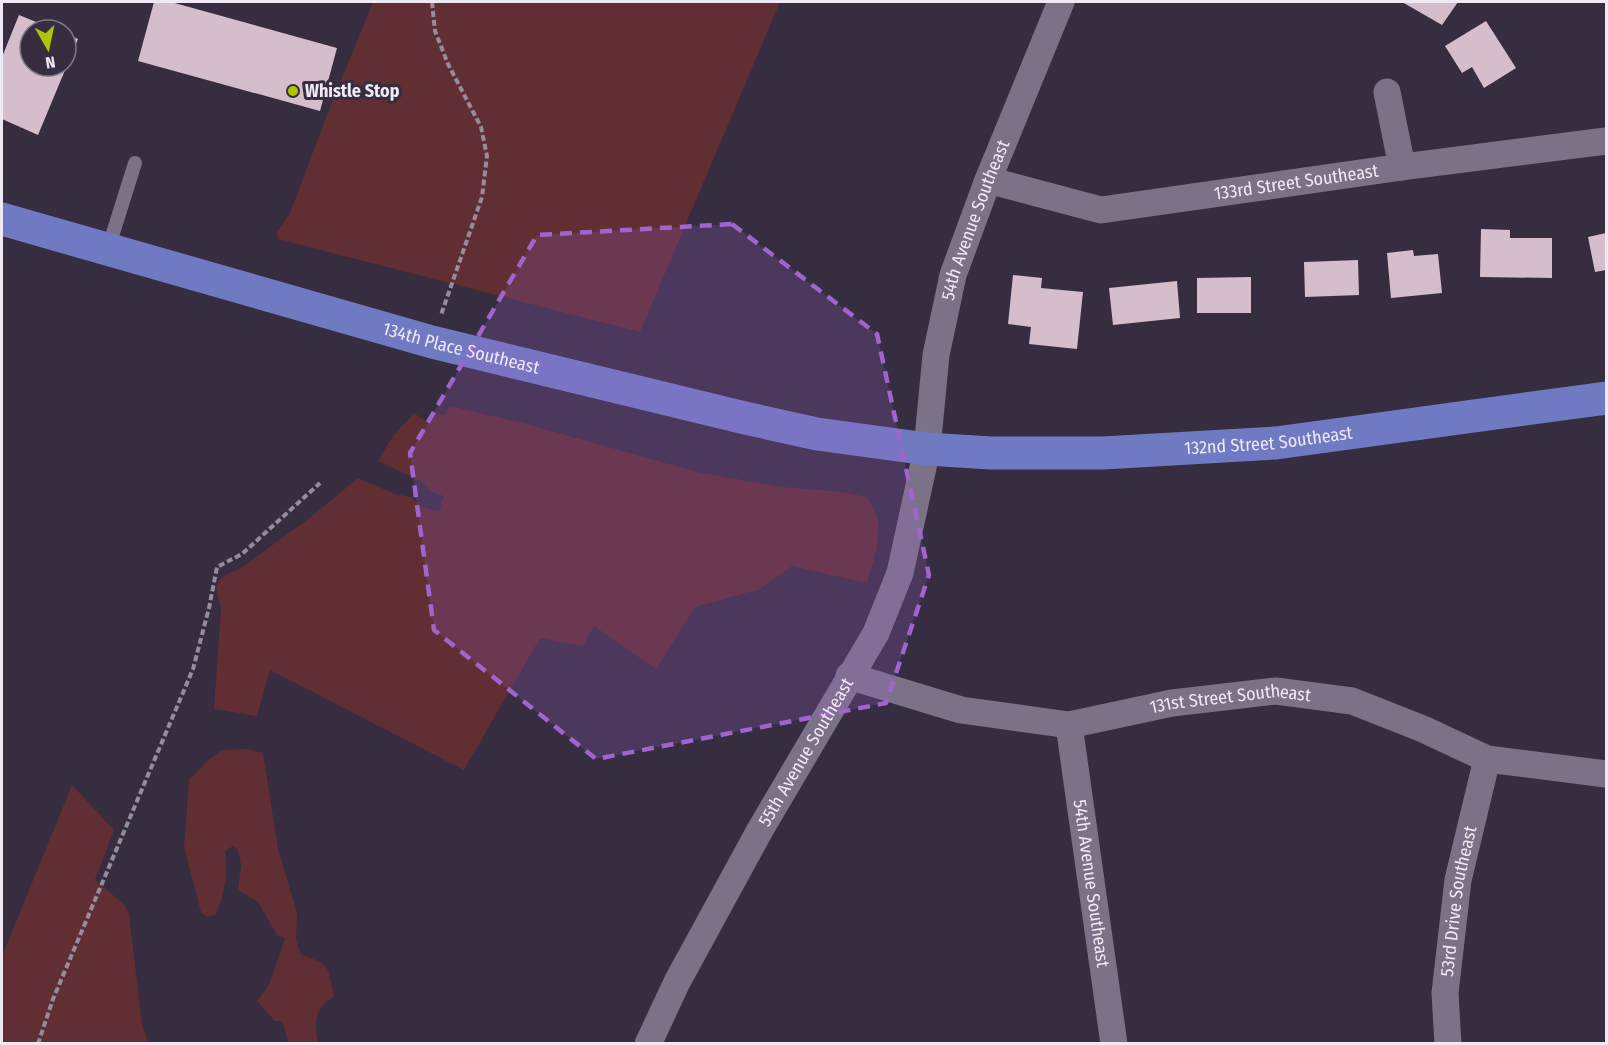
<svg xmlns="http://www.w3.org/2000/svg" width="1608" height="1045" font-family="'Fira Sans Condensed',sans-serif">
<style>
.green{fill:#602e33}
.building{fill:#d5bdcc}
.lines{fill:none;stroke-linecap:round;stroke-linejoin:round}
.path{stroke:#958d9d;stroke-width:4;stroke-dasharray:6 3;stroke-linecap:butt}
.lane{stroke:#7c7287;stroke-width:14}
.street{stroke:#7c7287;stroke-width:27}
.primary{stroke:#707ac2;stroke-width:33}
.marked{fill:#9e65cf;fill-opacity:0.2;stroke:#9e65cf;stroke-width:4.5;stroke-dasharray:12 8;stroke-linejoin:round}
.poi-dot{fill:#afc505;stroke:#362d40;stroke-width:2}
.labels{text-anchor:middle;stroke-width:6;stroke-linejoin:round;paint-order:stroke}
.poi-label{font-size:18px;font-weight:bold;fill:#efe9f5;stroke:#362d40;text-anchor:start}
.street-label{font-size:18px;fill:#efe9f5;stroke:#362d40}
</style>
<rect width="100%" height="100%" fill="#362d40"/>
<path class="green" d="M373 2H780L640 332 278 239 277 232 290 213 330 107Z
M454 407 526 424 697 472 781 487 842 492 867 497 878 519 877 548 867 583 792 566 760 589 695 607 656 669 594 626 583 646 540 638 464 770 270 670 257 716 214 709 221 608 216 588 219 580 229 573 241 568 307 520 358 478 395 494 411 497 422 507 439 511 444 496 432 492 422 482 378 461 393 436 414 413 427 422 433 413 444 415 449 408Z
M248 749 263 753 278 849 297 913 296 940 301 955C330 964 328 966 334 996 314 1009 314 1021 318 1043H289L282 1021H275L257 1001 269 985 285 938 277 935 258 902 238 890 241 865 238 850 233 846 225 851C228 874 225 894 215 915L207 917 201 912 184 847 189 780 206 762 222 750Z
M72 785 114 830 95 880 125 905 129 914 142 1024 148 1043H2V956Z"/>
<path class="building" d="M154 2H171L337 48 320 111 138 61Z
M1402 2H1458L1442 25Z
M19 15 56 30H30V66H66V34L78 39 38 135 2 119V57Z
M1486 21 1516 68 1484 88 1472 67 1462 73 1445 46Z
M1481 229 1510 230V238H1552V278L1480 277Z
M1606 233V270L1595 272 1588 237Z
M1413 250 1414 256 1438 254 1442 293 1391 298 1387 253Z
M1358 260 1359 295 1305 297 1304 262Z
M1013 275 1042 278 1041 288 1083 292 1077 349 1029 344 1031 327 1008 324Z
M1251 277V313H1197V278Z
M1177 281 1180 318 1113 325 1109 288Z"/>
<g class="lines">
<path class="path" d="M432 2 435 31 448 64 481 127 487 156 482 197 441 315
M38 1044 53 999 193 669 209 608 217 567 242 554 320 483"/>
<path class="lane" d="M108 249 135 163"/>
<g class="street">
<path d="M1387 92 1402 167"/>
<path id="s1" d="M988 180 1101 210 1402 167 1606 141"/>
<path id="s2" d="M849 676 961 710 1069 725 1172 703 1276 691 1352 701 1423 729 1487 759 1606 774"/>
<path id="s3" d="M1069 725 1114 1044"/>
<path id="s4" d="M648 1044 677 982 760 830 876 633 900 573 927 449 936 355 953 275 988 180 1061 2"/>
<path id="s5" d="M1448 1044 1445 993 1458 880 1487 759"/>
</g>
<path class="primary" id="s6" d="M2 219 432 342 745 418 817 434 927 449 991 453H1103L1276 443 1606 398"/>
</g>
<path class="marked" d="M732 224 877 334 929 575 886 703 596 759 434 630 410 453 537 235Z"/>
<circle class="poi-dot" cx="293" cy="91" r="6"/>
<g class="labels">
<g class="poi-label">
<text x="305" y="97">Whistle Stop</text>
</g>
<g class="street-label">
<text dy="6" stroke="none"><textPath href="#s1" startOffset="314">133rd Street Southeast</textPath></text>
<text dy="6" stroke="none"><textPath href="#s4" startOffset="897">54th Avenue Southeast</textPath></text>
<text dy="6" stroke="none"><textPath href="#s6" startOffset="477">134th Place Southeast</textPath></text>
<text dy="6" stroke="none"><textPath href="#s6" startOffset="1296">132nd Street Southeast</textPath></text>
<text dy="6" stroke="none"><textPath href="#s2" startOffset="390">131st Street Southeast</textPath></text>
<text dy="6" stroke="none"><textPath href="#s4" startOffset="332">55th Avenue Southeast</textPath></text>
<text dy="6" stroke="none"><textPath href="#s3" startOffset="160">54th Avenue Southeast</textPath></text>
<text dy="6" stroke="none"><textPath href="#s5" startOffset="144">53rd Drive Southeast</textPath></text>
</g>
</g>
<rect width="1608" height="1045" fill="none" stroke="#efe9f5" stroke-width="6"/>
<g transform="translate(48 48) rotate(171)"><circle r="28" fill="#362d40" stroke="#807888" stroke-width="1.5"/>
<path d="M0-4.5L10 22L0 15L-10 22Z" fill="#afc505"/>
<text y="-9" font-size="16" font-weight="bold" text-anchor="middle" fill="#efe9f5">N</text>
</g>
</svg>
